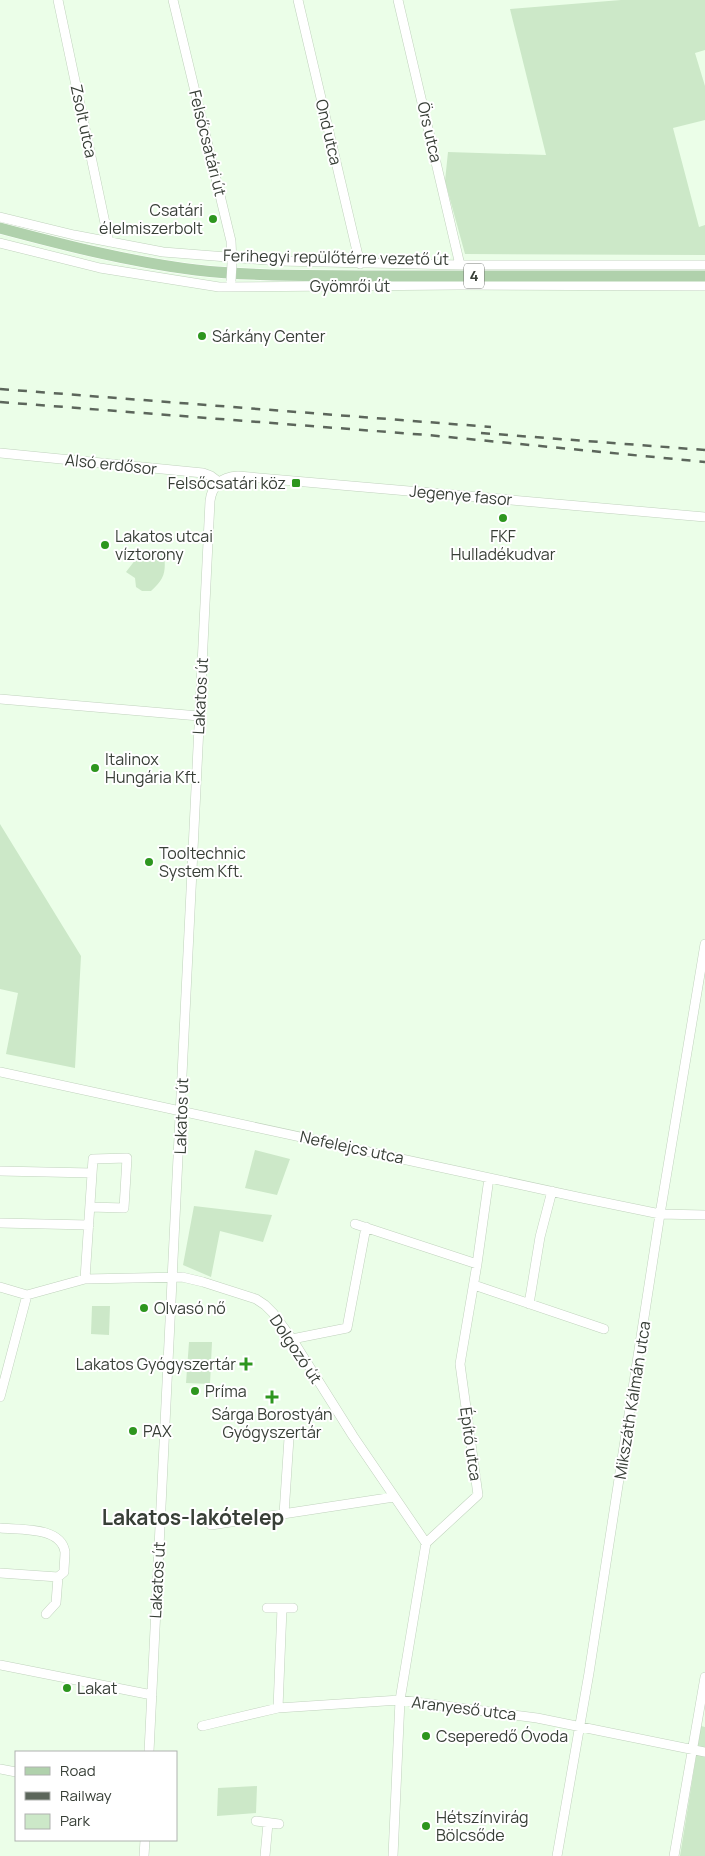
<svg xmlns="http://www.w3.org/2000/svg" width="705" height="1856" font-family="Manrope,sans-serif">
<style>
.green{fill:#cce8c8}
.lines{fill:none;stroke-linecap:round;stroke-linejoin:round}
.minor-casing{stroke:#c0d2bd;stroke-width:10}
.major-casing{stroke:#fff;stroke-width:12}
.minor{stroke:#fff;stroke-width:9}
.major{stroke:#b0d1ac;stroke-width:11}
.rail{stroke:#5c665b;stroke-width:2.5;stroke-dasharray:9 9;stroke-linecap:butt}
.minor-bridge-casing{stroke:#c0d2bd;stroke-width:10;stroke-linecap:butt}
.minor-bridge{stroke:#fff;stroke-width:9}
.poi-dot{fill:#2d961e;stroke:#fff;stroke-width:2}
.labels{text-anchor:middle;stroke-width:4;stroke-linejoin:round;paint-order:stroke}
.shield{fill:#fff;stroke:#747973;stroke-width:1}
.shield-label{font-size:15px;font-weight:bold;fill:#383f37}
.street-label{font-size:16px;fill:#383f37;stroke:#fff}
.poi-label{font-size:16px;fill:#383f37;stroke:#fff;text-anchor:start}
.district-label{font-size:21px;font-weight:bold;fill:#383f37;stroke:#fff}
</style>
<rect width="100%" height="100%" fill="#ebfee8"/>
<path class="green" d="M621 0H705V50L695 53 705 86V120L673 128 699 227 705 225V255L465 254 445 181 448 152 546 155 510 9Z
M140 551 164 553C166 572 165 578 151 591H142L136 587 135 578 126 572 139 555Z
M0 824 81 956 75 1068 6 1054 18 993 0 989Z
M255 1150 290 1159 277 1195 245 1188Z
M194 1206 272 1215 263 1242 220 1231 211 1277 183 1265Z
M92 1306H110L109 1335 91 1334Z
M189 1342H212L210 1384 186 1383Z
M701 1726 705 1727V1856H680Z
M257 1786 256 1813 217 1816 218 1788Z"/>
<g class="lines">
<g class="minor-casing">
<path id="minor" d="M58 0 109 242
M173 0 231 241 232 263
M298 0 360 264
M398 0 460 265
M0 217 74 235 163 252 279 261 460 265H705
M0 243 100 268 219 287 459 285 705 286
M0 453 203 473 211 476 219 482
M0 699 199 716
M0 1072 582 1198 660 1214 705 1215
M0 1171 92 1173
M0 1223 89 1225
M355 1224 477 1264
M85 1279 93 1159 127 1158 124 1208 90 1207
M474 1285 604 1329
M0 1287 27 1295 85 1279 182 1277 203 1282 256 1299 265 1305 273 1313 292 1339 353 1436 426 1543
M529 1304 540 1237 552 1191
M292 1339 347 1328 366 1227
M0 1397 27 1295
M284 1514 289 1438
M211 1525 394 1497
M0 1528C19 1530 61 1526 65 1552 65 1558 64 1565 64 1572L58 1577 0 1573
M267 1608H282
M46 1614 56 1603 58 1577
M0 1665 152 1695
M278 1708 282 1608H293
M202 1726 278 1708 400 1700 537 1718 705 1752
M149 1752C168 1335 191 918 210 501 212 485 222 477 238 476L705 517
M0 1769 16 1772
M256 1821 279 1824
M144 1856 145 1840
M265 1856 268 1823
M393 1856 400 1700 426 1543 478 1495 460 1364 477 1264 489 1178
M557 1856 589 1673 660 1214 705 944
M674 1856 705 1677"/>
</g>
<g class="major-casing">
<path id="major" d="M0 228C64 245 130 262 196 270 258 277 321 275 384 276 491 276 598 276 705 276"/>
</g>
<use href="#minor" class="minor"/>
<use href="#major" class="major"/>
<path class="rail" d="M0 389 491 427
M0 402 427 435 705 462
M481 433 705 450"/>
<g class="minor-bridge-casing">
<path id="minor-bridge" d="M231 281 232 263"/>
</g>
<use href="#minor-bridge" class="minor-bridge"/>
</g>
<g class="poi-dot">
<circle cx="213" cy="219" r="5"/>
<circle cx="202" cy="336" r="5"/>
<rect x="291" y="478" width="10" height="10" rx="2.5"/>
<circle cx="503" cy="518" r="5"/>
<circle cx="105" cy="545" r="5"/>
<circle cx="95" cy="768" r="5"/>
<circle cx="149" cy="862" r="5"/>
<circle cx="144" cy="1308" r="5"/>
<path d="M243.5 1356.5h5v5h5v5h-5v5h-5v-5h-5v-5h5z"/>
<circle cx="195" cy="1391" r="5"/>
<path d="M269.5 1389.5h5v5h5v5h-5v5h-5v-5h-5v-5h5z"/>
<circle cx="133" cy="1431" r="5"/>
<circle cx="67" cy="1688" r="5"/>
<circle cx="426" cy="1736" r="5"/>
<circle cx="426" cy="1826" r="5"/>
</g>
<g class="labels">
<rect class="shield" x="464" y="263.5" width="20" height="25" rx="4"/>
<g class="shield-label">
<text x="474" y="281">4</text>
</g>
<g class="street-label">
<text transform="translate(84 121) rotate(78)" y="6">Zsolt utca</text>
<text transform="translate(329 132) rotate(77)" y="6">Ond utca</text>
<text transform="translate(430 132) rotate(77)" y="6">Örs utca</text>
<text transform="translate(208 143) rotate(76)" y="6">Felsőcsatári út</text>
<text transform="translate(336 257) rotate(1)" y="6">Ferihegyi repülőtérre vezető út</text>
<text x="350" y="292">Gyömrői út</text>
<text transform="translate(111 464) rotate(6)" y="6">Alsó erdősor</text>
<text transform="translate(461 495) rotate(5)" y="6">Jegenye fasor</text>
<text transform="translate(200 696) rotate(-87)" y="6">Lakatos út</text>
<text transform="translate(181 1116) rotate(-88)" y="6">Lakatos út</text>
<text transform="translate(352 1147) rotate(12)" y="6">Nefelejcs utca</text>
<text transform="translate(296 1349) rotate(56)" y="6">Dolgozó út</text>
<text transform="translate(632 1400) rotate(-81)" y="6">Mikszáth Kálmán utca</text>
<text transform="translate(471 1444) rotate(82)" y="6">Építő utca</text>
<text transform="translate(157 1580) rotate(-87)" y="6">Lakatos út</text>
<text transform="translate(464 1708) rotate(7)" y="6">Aranyeső utca</text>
</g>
<g class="poi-label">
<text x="203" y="216" text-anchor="end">Csatári<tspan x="203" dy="18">élelmiszerbolt</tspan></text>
<text x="212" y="342">Sárkány Center</text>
<text x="286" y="489" text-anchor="end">Felsőcsatári köz</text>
<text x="115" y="542">Lakatos utcai<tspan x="115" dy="18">víztorony</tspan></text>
<text x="503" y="542" text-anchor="middle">FKF<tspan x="503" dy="18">Hulladékudvar</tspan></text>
<text x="105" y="765">Italinox<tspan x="105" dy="18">Hungária Kft.</tspan></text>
<text x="159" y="859">Tooltechnic<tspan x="159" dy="18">System Kft.</tspan></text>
<text x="154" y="1314">Olvasó nő</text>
<text x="236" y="1370" text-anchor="end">Lakatos Gyógyszertár</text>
<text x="205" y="1397">Príma</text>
<text x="272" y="1420" text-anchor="middle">Sárga Borostyán<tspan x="272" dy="18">Gyógyszertár</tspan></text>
<text x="143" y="1437">PAX</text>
<text x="77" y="1694">Lakat</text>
<text x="436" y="1742">Cseperedő Óvoda</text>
<text x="436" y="1823">Hétszínvirág<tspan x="436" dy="18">Bölcsőde</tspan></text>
</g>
<g class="district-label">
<text x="193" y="1525">Lakatos-lakótelep</text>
</g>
</g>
<rect x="15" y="1751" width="162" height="90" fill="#ffffff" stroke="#afb2af"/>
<rect x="25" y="1767" width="25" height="8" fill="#b0d1ac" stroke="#afb2af"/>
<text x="60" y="1776" font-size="15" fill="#383f37">Road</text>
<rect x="25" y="1792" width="25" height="8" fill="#5c665b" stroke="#afb2af"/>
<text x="60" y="1801" font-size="15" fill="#383f37">Railway</text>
<rect x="25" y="1814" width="25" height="15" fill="#cce8c8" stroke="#afb2af"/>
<text x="60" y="1826" font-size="15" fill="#383f37">Park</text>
</svg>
